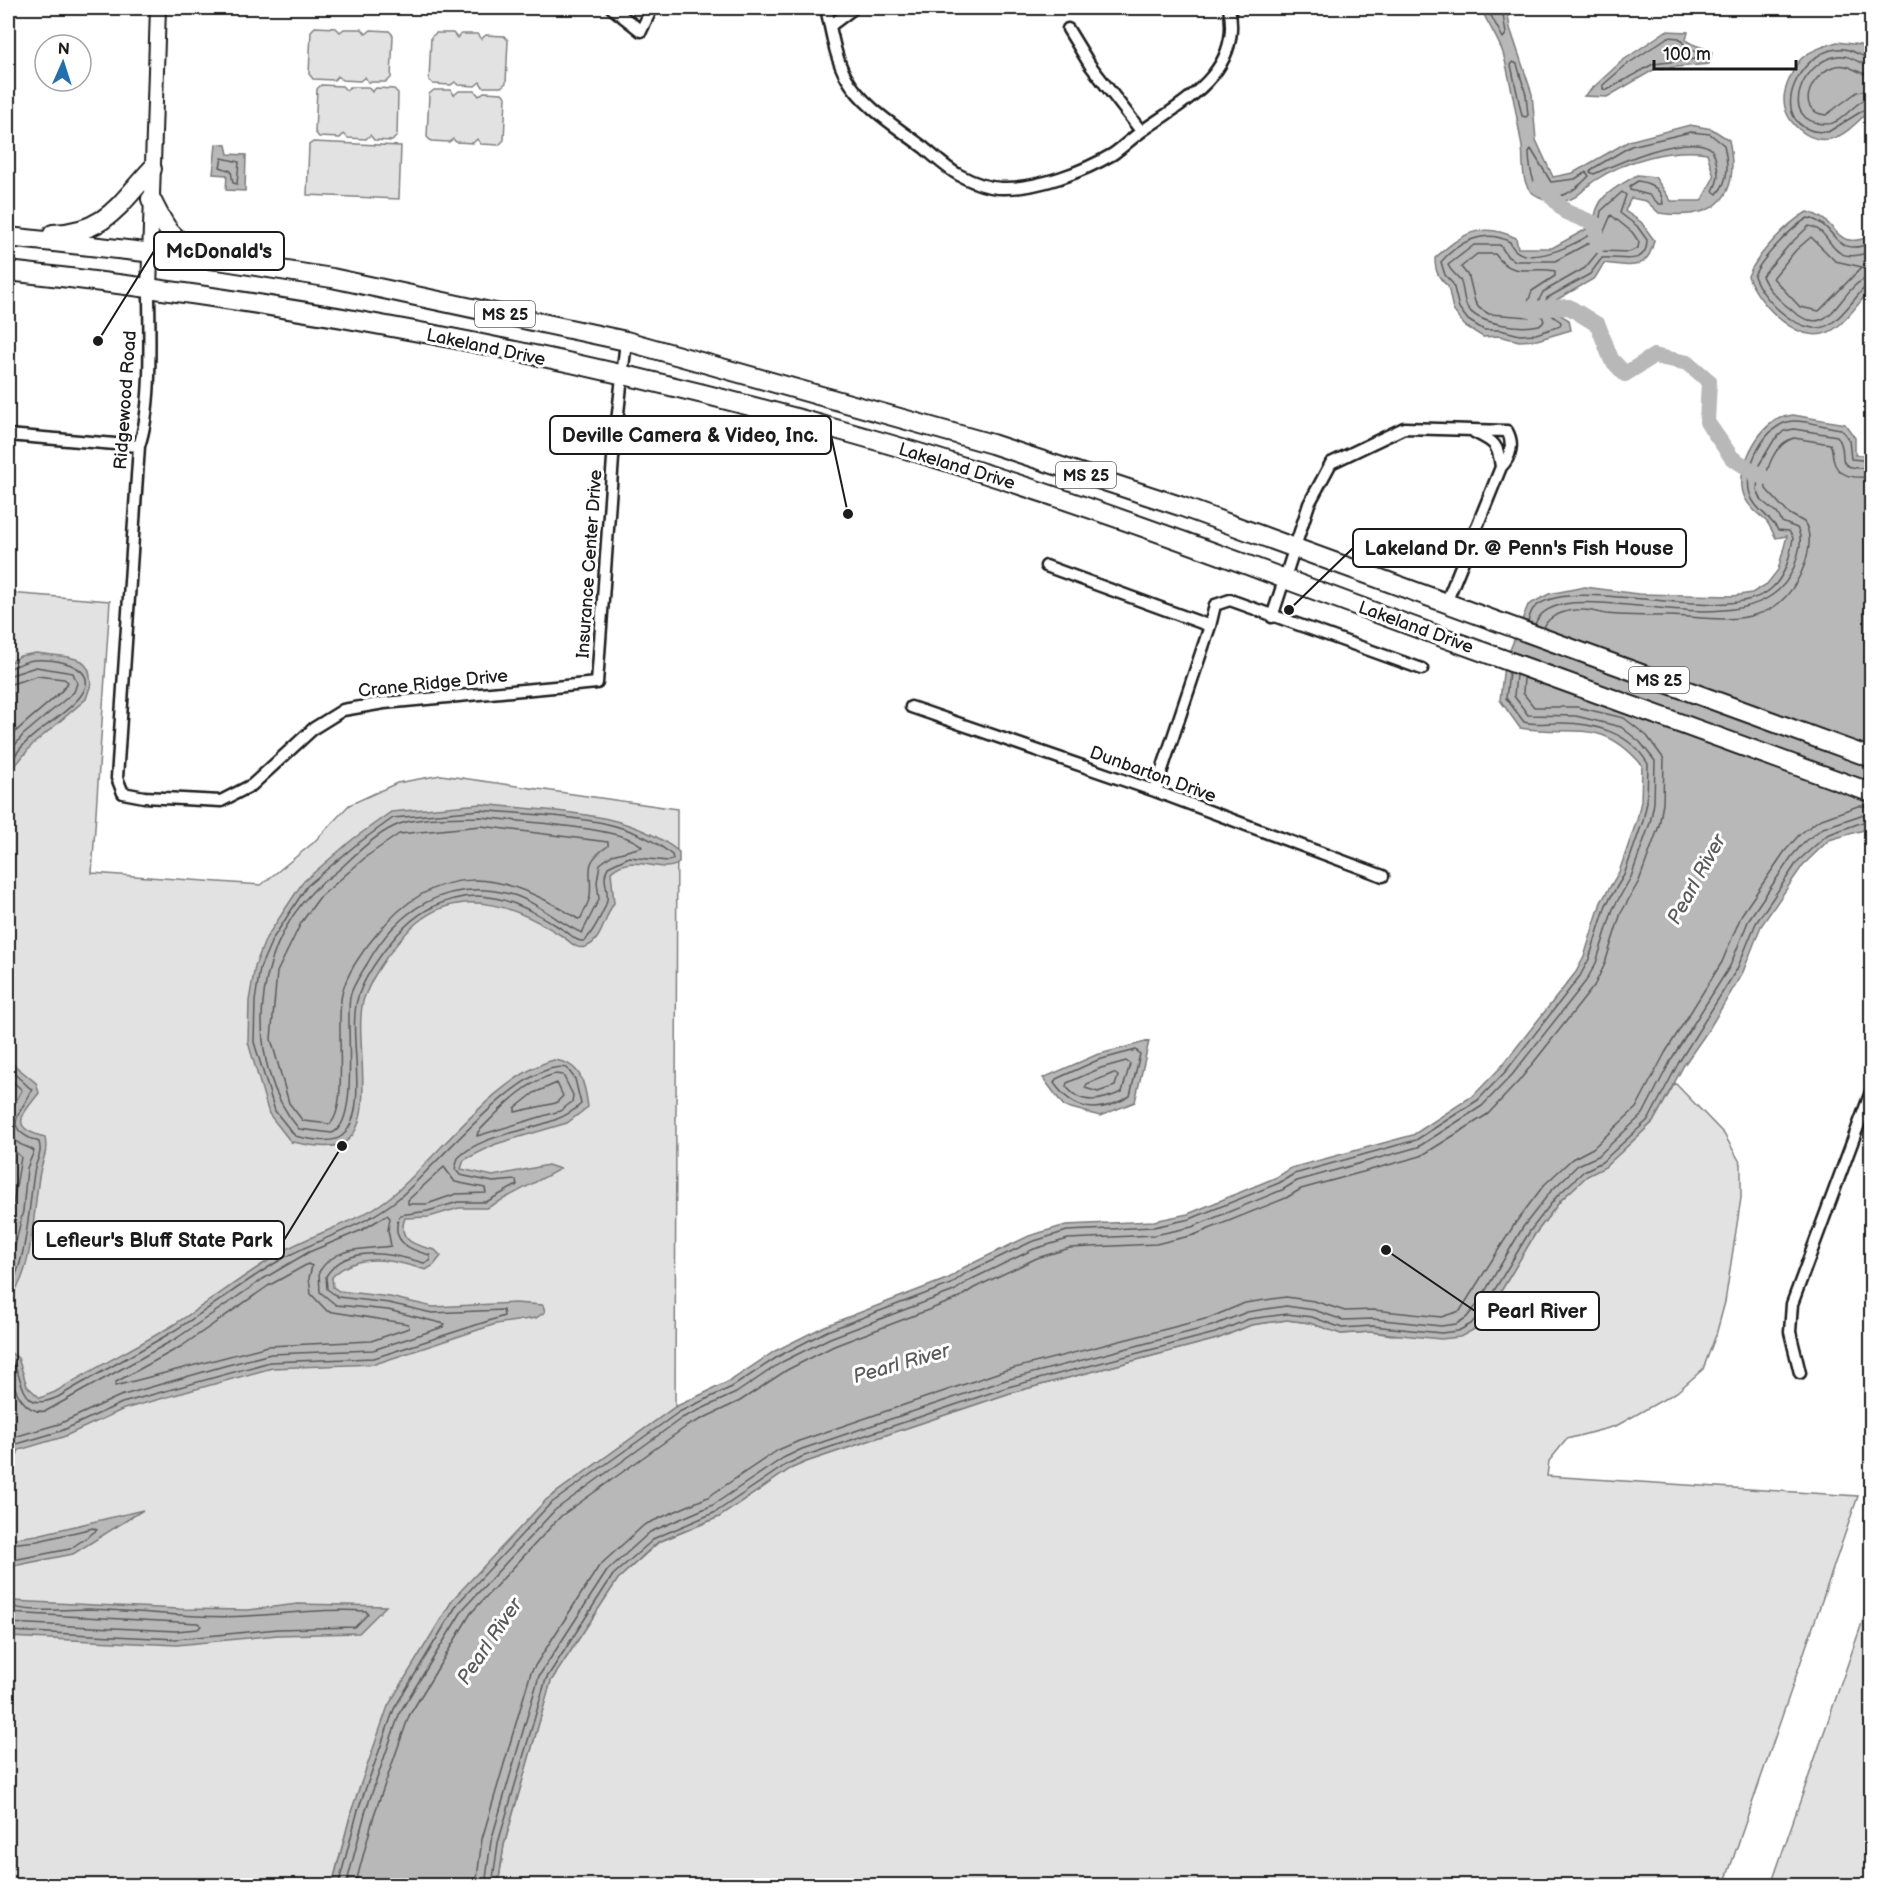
<svg xmlns="http://www.w3.org/2000/svg" width="1879" height="1893" font-family="'Balsamiq Sans',sans-serif">
<style>
.green{fill:#e2e2e2;stroke:#7f7f7f;stroke-width:1.5}
.water{fill:#b8b8b8;stroke:#7a7a7a;stroke-width:1.5}
.lines{fill:none;stroke-linecap:round;stroke-linejoin:round}
.shore{stroke:#5a5a5a;stroke-width:1.5}
.river{stroke:#b8b8b8;stroke-width:16}
.street-casing{stroke:#1c1c1c;stroke-width:15}
.secondary-casing{stroke:#1c1c1c;stroke-width:18}
.highway-casing{stroke:#1c1c1c;stroke-width:22}
.street{stroke:#fff;stroke-width:10}
.secondary{stroke:#fff;stroke-width:14}
.highway{stroke:#fff;stroke-width:18}
.labels{text-anchor:middle;stroke-width:6;stroke-linejoin:round;paint-order:stroke}
.shield{fill:#fff;stroke:#606060;stroke-width:1.5}
.shield-label{font-size:16px;font-weight:bold;fill:#1c1c1c}
.street-label{font-size:18px;fill:#1c1c1c;stroke:#fff}
.water-label{font-size:20px;font-style:italic;fill:#5a5a5a;stroke:#fff}
.leader{fill:none;stroke:#1c1c1c;stroke-width:2}
.callout-dot{fill:#1c1c1c;stroke:#fff;stroke-width:2}
.callout{fill:#fff;stroke:#1c1c1c;stroke-width:2}
.callout-label{font-size:20px;text-anchor:middle;font-weight:bold;fill:#1c1c1c}
</style>
<rect width="100%" height="100%" fill="#fff"/>
<filter id="ink" filterUnits="userSpaceOnUse"><feTurbulence type="fractalNoise" baseFrequency=".0167" numOctaves="2"/><feDisplacementMap in="SourceGraphic" scale="12" xChannelSelector="R" yChannelSelector="G"/><feConvolveMatrix kernelMatrix="1 2 1 2 8 2 1 2 1" color-interpolation-filters="sRGB"/></filter>
<g filter="url(#ink)">
<path class="green" d="M315 27 336 28 340 32 344 29H362L366 34 371 30 389 31 393 35 391 78 386 82H368L365 77 360 81 342 80 338 76 334 80 313 79 309 74 311 31Z
M436 33H453L457 38 461 34H477L481 39 486 35 504 36 508 40 506 83 501 87H483L480 82 475 86 458 85 455 82 451 85 433 84 429 80 431 37Z
M321 85 342 86 346 90 350 87H368L372 92 376 88 394 89 398 93 397 136 392 141 374 140 370 135 366 139 348 138 344 134 340 138 319 137 315 132 317 89Z
M434 90H451L454 95 459 91H475L479 96 484 92 502 93 506 97 504 140 499 145 481 144 477 139 473 143 456 142 453 139 449 142 431 141 427 137 429 94Z
M313 142 401 146 399 199 307 195 309 145Z
M8 593 110 601 92 873 261 885 313 843 349 805 397 783 441 775 677 809 675 1407 546 1500 352 1809 332 1885H8Z
M1675 1083 1724 1134 1741 1164V1198L1725 1302 1716 1335 1703 1369 1677 1392 1616 1426 1567 1439 1549 1461 1547 1476 1858 1496 1724 1885 498 1886 504 1845 551 1681 618 1579 659 1542 719 1517 790 1469 806 1462 1010 1393 1217 1339 1251 1325 1287 1320 1310 1323 1341 1334 1371 1332 1392 1335 1475 1329 1488 1313 1535 1234 1561 1200 1587 1176 1605 1167 1653 1122Z
M1871 1597V1885H1771Z"/>
<path class="water" d="M1481 8H1507L1510 28 1532 94 1536 140 1553 177 1573 173 1629 141 1690 125 1712 129 1729 140C1741 198 1716 221 1659 213L1646 201 1631 198 1625 211 1641 222 1654 240C1648 272 1631 266 1604 263L1595 278 1551 303 1552 310 1569 320 1571 330 1537 340 1519 341 1499 336 1483 337 1464 325 1453 310 1448 286C1438 278 1435 271 1435 258 1461 235 1480 220 1516 238L1518 248H1552L1594 225C1595 195 1614 189 1637 175L1655 177 1671 201H1701L1714 177 1707 153C1671 148 1625 160 1594 181 1584 188 1578 199 1564 201 1553 203 1543 200 1534 194 1520 185 1524 162 1522 147 1517 118 1511 81 1503 53 1498 38 1487 23 1481 8Z
M1666 31 1688 32 1686 40C1694 47 1703 46 1712 52L1709 64 1655 69 1607 97 1584 96 1622 61Z
M1837 42 1860 45 1871 54V109C1860 119 1846 136 1830 139 1807 143 1784 121 1784 99 1784 88 1793 69 1800 60 1808 51 1825 46 1837 42Z
M216 144 226 145 228 154 246 155 245 191 226 190 227 175 213 174Z
M1807 212C1841 220 1832 252 1871 236V289C1860 301 1850 317 1837 327 1804 354 1758 304 1748 276 1757 255 1787 223 1807 212Z
M1793 415 1845 424 1855 438V455H1871V828L1829 840 1803 865 1761 926 1743 972 1709 1029 1684 1065 1653 1122 1605 1167 1587 1176 1561 1200 1535 1234 1488 1313 1475 1329 1460 1337 1441 1339 1371 1332 1341 1334 1310 1323 1287 1320 1251 1325 1217 1339 1010 1393 806 1462 790 1469 719 1517 658 1542 618 1579 551 1681 504 1845 498 1885 332 1886 352 1809 388 1706 453 1599 546 1500 675 1407 730 1381 775 1351 825 1326 949 1278 963 1268 1029 1236 1066 1225 1154 1221 1188 1214 1277 1177 1291 1168 1413 1135 1474 1095 1501 1067 1576 972 1584 957 1601 902 1619 872 1637 820 1641 801 1642 765C1600 716 1574 737 1520 728L1500 700 1504 665 1528 605 1549 594 1585 587 1638 594 1733 596 1752 593 1767 584 1778 570 1787 536 1776 538C1773 533 1770 526 1767 522 1758 513 1751 510 1745 498 1734 474 1754 434 1776 420 1780 417 1788 416 1793 415Z
M36 653 69 657 82 661 89 670 91 684 86 699 32 745 15 766 8 796V664L20 656Z
M481 804C547 812 625 808 679 852V863C662 876 634 851 611 872L614 903C605 915 602 943 585 947 576 950 570 941 562 936 520 909 465 885 419 921 406 931 396 945 386 958 378 969 369 985 364 998 352 1032 379 1121 345 1142 331 1151 307 1144 291 1142L269 1114 248 1042 249 1001 255 966 266 938 303 882 353 839 391 812Z
M1149 1041 1135 1102 1100 1116 1064 1106 1043 1078 1096 1055Z
M8 1060 36 1083 39 1093C22 1115 8 1128 45 1137 48 1155 43 1156 40 1172 34 1198 33 1285 8 1296Z
M554 1060C581 1063 585 1083 588 1107L567 1123 496 1144 464 1160 461 1169 493 1176 548 1165 560 1169 487 1208H459L429 1217 405 1218C396 1241 417 1246 435 1250L441 1256 434 1265 426 1270C394 1260 358 1251 332 1277L333 1287 339 1291 390 1297 433 1307 515 1303 543 1305 545 1312 536 1318 496 1324 375 1364 272 1368 124 1409 63 1437 19 1450 8 1476V1351L18 1358 27 1386 40 1398 55 1392C93 1369 132 1349 170 1327 210 1302 246 1273 287 1249 322 1230 365 1220 395 1193 440 1154 497 1075 554 1060Z
M143 1510 73 1554 8 1567V1533L10 1539 37 1535Z
M8 1586 12 1601 179 1609 248 1610 298 1604 386 1606 359 1633 278 1635 177 1645 8 1637Z"/>
<g class="lines">
<path class="shore" d="M1487 8 1503 38 1506 34 1502 8
M1668 37 1679 38 1689 50 1702 53 1704 58 1653 64 1607 90 1603 89V85L1626 65Z
M1872 59C1860 57 1851 47 1837 49 1798 53 1770 116 1810 130 1815 132 1823 132 1828 132L1872 105
M1513 62 1517 64 1526 95 1528 115 1526 117 1522 116 1511 65Z
M1872 66C1859 65 1851 54 1837 56 1801 62 1778 121 1824 124 1844 126 1853 99 1872 98
M1872 75C1858 75 1850 63 1836 66 1813 71 1792 111 1826 115L1857 92 1872 89
M1691 132 1710 134 1724 145C1728 163 1730 179 1717 194L1713 191C1719 179 1719 174 1716 161 1715 156 1714 151 1710 148 1685 133 1618 163 1594 174L1590 172 1592 169 1631 146Z
M1531 149 1551 182 1575 179 1586 172 1589 176C1556 211 1530 200 1529 152Z
M222 158 239 162 237 184 233 183 231 171 220 167Z
M1638 181C1652 183 1662 189 1663 204H1659L1649 195 1630 190V186Z
M1622 192 1626 195 1620 213 1637 226 1647 240C1647 268 1620 256 1602 258L1590 274 1547 298 1545 303 1547 312 1561 322 1560 326 1536 334 1520 335 1500 330H1484L1468 320 1459 308 1453 284 1445 275 1441 262C1458 242 1485 228 1510 242 1521 273 1580 243 1598 229L1601 211Z
M1611 215 1632 232 1639 242 1638 248 1629 252 1599 251 1585 268 1543 292 1537 304 1544 321 1542 324C1523 330 1478 325 1467 307 1463 300 1464 288 1460 280 1456 274 1451 272 1448 265L1474 245H1500L1508 257 1516 261H1555L1602 236Z
M1811 237 1835 261 1862 267 1819 311 1800 307 1773 278 1796 250Z
M1872 243C1830 259 1839 224 1808 218 1793 226 1760 260 1754 276 1762 300 1806 344 1833 322 1845 313 1855 298 1865 287L1872 285
M1872 251C1826 269 1836 231 1809 226L1790 244 1762 276C1767 289 1778 299 1789 308 1834 349 1839 279 1872 278
M1477 254H1495C1513 279 1530 266 1555 271V276L1532 291 1528 302 1529 317 1489 314 1479 308 1475 302 1469 277 1461 267Z
M1528 622C1529 618 1531 612 1533 609 1570 570 1727 630 1772 588 1786 575 1790 556 1793 538L1789 531 1778 530C1770 516 1754 509 1750 494 1742 469 1766 421 1794 421 1809 421 1826 427 1841 429L1849 440 1851 459 1872 461
M1535 624C1560 562 1757 663 1794 567 1798 555 1804 539 1797 528L1782 522 1777 513 1762 501 1757 490 1759 465 1774 440 1784 431 1794 429 1837 436C1852 455 1827 470 1872 468
M1544 627C1549 614 1570 609 1583 610 1591 610 1599 613 1606 614 1628 616 1649 616 1671 616 1699 617 1730 623 1758 614 1781 608 1796 587 1804 566 1809 552 1813 535 1804 522L1788 513 1766 489C1764 470 1775 443 1794 438L1830 444C1833 449 1832 453 1833 458 1836 478 1855 478 1872 477
M8 668C17 667 23 661 34 660 54 658 105 666 79 698 58 723 19 736 8 770
M8 676 36 667 73 673 77 683 74 692 23 735 8 754
M8 685 37 676 64 679 68 682C64 694 20 724 8 740
M481 810C542 817 623 812 672 855L673 859 668 861 629 857 608 867C601 879 609 889 607 900 606 908 591 936 584 941 576 942 572 935 565 931 533 910 494 888 454 899 427 906 409 920 391 942 379 957 364 977 358 997 346 1033 371 1108 343 1135 333 1145 307 1139 295 1136L275 1111 254 1042 255 1001 260 968 272 940 307 886 357 844 393 818Z
M481 817C510 821 628 827 642 847L612 855 600 864 597 882 599 899 582 933C558 923 537 901 510 894 447 878 397 909 367 964 361 974 352 986 350 997 345 1025 360 1123 332 1133L299 1129C243 1064 253 951 313 891 322 882 332 876 341 868 357 853 375 835 395 826 416 816 457 818 481 817Z
M481 826 608 842V846C581 864 593 871 590 896 589 902 584 911 581 918L578 919C503 870 437 859 376 935 363 950 346 974 342 994 335 1023 349 1106 330 1124L303 1121 289 1103 271 1039 277 972 301 923 319 898 367 856 399 834Z
M1136 1050 1140 1054 1130 1096C1100 1114 1075 1113 1054 1083L1056 1079 1098 1060Z
M1126 1061 1130 1064 1122 1092C1103 1100 1081 1107 1066 1086L1067 1083 1101 1068Z
M8 1068 32 1090C20 1115 0 1128 39 1142 43 1155 35 1161 34 1173 29 1204 27 1265 8 1289
M1114 1073 1118 1076 1115 1086 1098 1092 1085 1088 1087 1084Z
M555 1074 563 1075 573 1095 572 1102 560 1111 477 1136 478 1132C500 1110 524 1082 555 1074Z
M8 1077 22 1090C13 1106 0 1126 17 1142 22 1147 29 1146 34 1151L27 1168 23 1211 8 1277
M557 1083 563 1096 556 1103 515 1112V1108L534 1093Z
M8 1145 21 1157 8 1234
M444 1167 455 1182 485 1188 486 1193 456 1194 427 1204H408V1200Z
M308 1264 312 1266 309 1278 311 1294 327 1311 403 1323 408 1324 409 1328 371 1341 268 1346 115 1386 116 1382 182 1346 268 1286Z
M8 1356C27 1375 16 1416 58 1397 95 1375 135 1354 172 1332 210 1309 244 1281 282 1259 320 1238 366 1226 399 1198 433 1169 524 1057 567 1068L575 1079 581 1104C552 1133 487 1128 458 1158L455 1169 460 1175 493 1182 516 1180 517 1185 486 1202H458L428 1211 400 1215C389 1240 408 1250 430 1255V1261L424 1263C394 1254 347 1243 326 1276L327 1289 338 1297 389 1303 432 1313 503 1310 504 1316 374 1358 270 1362 122 1403 61 1431 17 1444 8 1461
M8 1369C13 1387 23 1415 46 1411L177 1338 263 1279 309 1252 362 1230 387 1215 390 1218 388 1230 391 1246C366 1250 335 1245 319 1272L320 1292 336 1305 388 1310 445 1324 443 1327 373 1350 271 1354 224 1366 120 1396 59 1424 14 1437 8 1443
M8 1544 38 1541 93 1528 97 1530 70 1549 8 1561
M8 1604C23 1614 69 1609 89 1609 142 1611 195 1619 248 1616 288 1614 326 1608 366 1611L368 1614 355 1627 278 1629 176 1639 8 1631
M8 1613 198 1623 201 1626 198 1629 176 1631 8 1623
M338 1886 358 1810 394 1709 458 1603 550 1504 679 1412 732 1387 779 1356 827 1331 951 1284 966 1273 1031 1242 1067 1231 1154 1227 1190 1219 1279 1183 1294 1174 1416 1140 1478 1100 1506 1071 1580 976 1589 959 1606 905 1624 875 1643 821 1647 802 1648 764C1630 732 1592 722 1557 723 1545 723 1536 725 1524 722L1506 698 1509 673
M346 1886 365 1813 400 1712 464 1608 555 1510 682 1418 736 1393 782 1362 830 1338 954 1291 970 1280 1034 1249 1068 1239 1155 1235 1192 1227 1282 1190 1297 1181 1418 1147 1482 1106 1512 1075 1586 981 1596 963 1613 909 1631 877 1650 823 1654 803 1655 761 1640 742 1621 727 1576 716 1528 715 1514 696 1516 675
M355 1886 374 1815 409 1716 471 1613 561 1516 687 1426 740 1401 787 1370 834 1346 957 1299 974 1288 1037 1258 1070 1248 1156 1244 1194 1235 1286 1198 1301 1189 1421 1156 1488 1114 1519 1081 1594 986 1604 966 1621 913 1639 881 1659 826 1663 803 1664 759 1647 736 1624 718 1577 707H1534L1523 693 1524 678
M476 1886 482 1839 531 1672 599 1566 644 1525 708 1497 778 1450 799 1441 1003 1371 1209 1318 1245 1303 1286 1297 1314 1301 1345 1311 1374 1310 1441 1317 1460 1311 1516 1222 1544 1185 1572 1159 1593 1148 1636 1108 1665 1053 1722 962 1742 914 1785 851 1800 834 1819 820 1858 806H1872
M485 1886 491 1841 539 1676 607 1571 650 1532 713 1505 783 1458 802 1449 1006 1380 1212 1326 1247 1312 1286 1306 1314 1310 1343 1320 1373 1319 1441 1326 1456 1324 1466 1318 1477 1305 1523 1227 1551 1191 1578 1165 1598 1156 1643 1114 1672 1058 1730 966 1749 919 1792 856 1805 841 1823 828 1861 815H1872
M492 1886 498 1843 546 1679 613 1575 655 1538 716 1512 787 1464 804 1456 1008 1387 1215 1333 1249 1319 1287 1314 1312 1317 1342 1328 1372 1326 1441 1333 1458 1331 1471 1324 1483 1309 1530 1231 1557 1196 1584 1171 1602 1162 1649 1119 1679 1062 1737 969 1756 923 1798 861 1827 835 1863 822H1872"/>
<path class="river" d="M1541 185 1566 212 1595 224 1598 245
M1529 309 1569 307 1598 325 1611 359 1625 374 1654 356 1688 363 1709 381 1707 422 1732 458 1764 478"/>
<g class="street-casing">
<path id="street" d="M612 8 641 31 652 8
M826 8C831 29 835 58 846 77 863 107 897 127 923 147 934 156 946 168 959 175 972 182 987 188 1002 188 1037 189 1083 172 1113 154 1123 147 1132 138 1142 131 1185 101 1243 71 1229 8
M830 26 854 8
M1068 29 1090 65 1141 131
M149 289C149 334 153 405 139 446L117 778 123 793 144 797 221 801 252 785 314 728 343 710 384 703 597 683 613 458 626 341
M1474 432C1494 442 1498 443 1501 467
M8 435 139 446
M1046 566 1210 626 1215 605 1230 600 1422 669
M1272 617 1309 504 1331 463 1404 428 1507 431C1514 443 1511 457 1501 467L1446 603
M911 707 1155 791 1383 876
M1155 791 1210 626
M1800 1373 1790 1332 1792 1304 1872 1089"/>
</g>
<g class="secondary-casing">
<path id="secondary" d="M149 289 158 8"/>
</g>
<g class="highway-casing">
<path id="highway" d="M151 199C165 228 171 240 202 254
M53 234C107 232 119 204 152 169
M8 237 218 260 332 278 626 341 992 444 1180 506 1872 758
M8 271C289 301 578 356 850 433 997 474 1142 525 1285 579 1480 652 1676 722 1872 793"/>
</g>
<use href="#street" class="street"/>
<use href="#secondary" class="secondary"/>
<use href="#highway" class="highway"/>
</g>
</g>
<g class="labels">
<g class="shield">
<rect x="475" y="301" width="60" height="26" rx="4.5"/>
<rect x="1056" y="462" width="60" height="26" rx="4.5"/>
<rect x="1629" y="667" width="60" height="26" rx="4.5"/>
</g>
<g class="shield-label">
<text x="505" y="320">MS 25</text>
<text x="1086" y="481">MS 25</text>
<text x="1659" y="686">MS 25</text>
</g>
<g class="street-label">
<text transform="translate(486 347) rotate(12)" y="6">Lakeland Drive</text>
<text transform="translate(125 400) rotate(-86)" y="6">Ridgewood Road</text>
<text transform="translate(957 466) rotate(17)" y="6">Lakeland Drive</text>
<text transform="translate(589 564) rotate(-86)" y="6">Insurance Center Drive</text>
<text transform="translate(1416 627) rotate(20)" y="6">Lakeland Drive</text>
<text transform="translate(433 683) rotate(-6)" y="6">Crane Ridge Drive</text>
<text transform="translate(1153 774) rotate(20)" y="6">Dunbarton Drive</text>
</g>
<g class="water-label">
<text transform="translate(1696 879) rotate(-61)" y="7">Pearl River</text>
<text transform="translate(901 1363) rotate(-16)" y="7">Pearl River</text>
<text transform="translate(489 1641) rotate(-56)" y="7">Pearl River</text>
</g>
</g>
<path class="leader" d="M98 341L154 251M848 514L831 435M1289 610L1353 548M342 1146L284 1240M1386 1250L1475 1311"/>
<g class="callout-dot">
<circle cx="98" cy="341" r="6"/>
<circle cx="848" cy="514" r="6"/>
<circle cx="1289" cy="610" r="6"/>
<circle cx="342" cy="1146" r="6"/>
<circle cx="1386" cy="1250" r="6"/>
</g>
<g class="callout">
<rect x="154" y="232" width="130" height="38" rx="6"/>
<rect x="550" y="416" width="281" height="38" rx="6"/>
<rect x="1353" y="529" width="333" height="38" rx="6"/>
<rect x="33" y="1221" width="251" height="38" rx="6"/>
<rect x="1475" y="1292" width="124" height="38" rx="6"/>
</g>
<g class="callout-label">
<text x="219" y="258">McDonald's</text>
<text x="690" y="442">Deville Camera &amp; Video, Inc.</text>
<text x="1519" y="555">Lakeland Dr. @ Penn's Fish House</text>
<text x="159" y="1247">Lefleur's Bluff State Park</text>
<text x="1537" y="1318">Pearl River</text>
</g>
<rect width="1879" height="1893" fill="none" stroke="#fff" stroke-width="30"/>
<rect x="15" y="15" width="1849" height="1863" fill="none" stroke="#1c1c1c" stroke-width="2" filter="url(#ink)"/>
<g transform="translate(63 63) rotate(3)"><circle r="28" fill="#ffffff" stroke="#a4a4a4" stroke-width="1.5"/>
<path d="M0-4.5L10 22L0 15L-10 22Z" fill="#1f6fb2"/>
<text y="-9" font-size="16" font-weight="bold" text-anchor="middle" fill="#1c1c1c">N</text>
</g>
<path d="M1654 60v9h142v-9" fill="none" stroke="#1c1c1c" stroke-width="3"/>
<text x="1663" y="60" font-size="18" fill="#1c1c1c" stroke="#ffffff" stroke-width="4.5" paint-order="stroke">100 m</text>
</svg>
